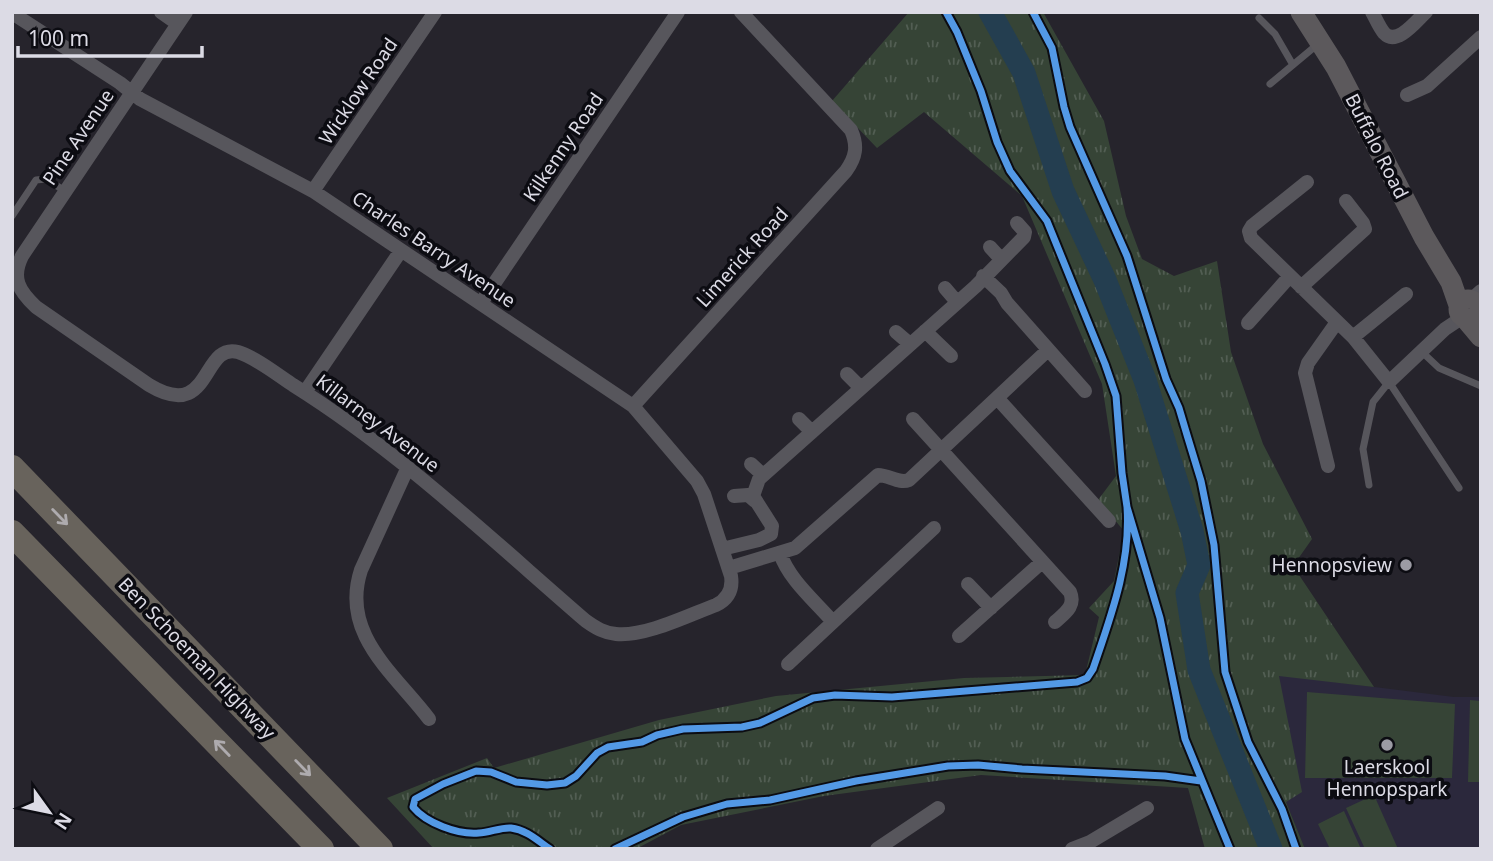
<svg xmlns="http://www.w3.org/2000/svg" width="1493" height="861" font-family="'Noto Sans',sans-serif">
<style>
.built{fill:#2b283c}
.grass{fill:#364436}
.park{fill:url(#park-tufts)}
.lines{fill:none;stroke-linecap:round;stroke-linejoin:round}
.river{stroke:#243e50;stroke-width:23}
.lane{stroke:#57565c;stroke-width:7}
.street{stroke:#57565c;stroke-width:14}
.secondary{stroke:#5c595c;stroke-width:21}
.highway{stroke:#68635c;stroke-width:26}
.cycleway-casing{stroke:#0c0c12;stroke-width:11}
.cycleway{stroke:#5399e6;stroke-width:7}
.oneway{stroke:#aeabae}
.poi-dot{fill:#9c9ba4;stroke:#0c0c12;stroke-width:2.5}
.labels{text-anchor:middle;stroke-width:7;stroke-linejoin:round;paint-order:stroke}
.street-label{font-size:19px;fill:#dcdbe5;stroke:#0c0c12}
.poi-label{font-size:19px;fill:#dcdbe5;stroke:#0c0c12;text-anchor:end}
</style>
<defs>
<pattern id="park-tufts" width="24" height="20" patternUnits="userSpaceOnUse" patternTransform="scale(1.75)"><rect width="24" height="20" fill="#364436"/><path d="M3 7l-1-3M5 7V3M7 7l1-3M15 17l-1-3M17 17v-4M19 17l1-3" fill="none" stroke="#525e53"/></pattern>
</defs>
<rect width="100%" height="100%" fill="#26242c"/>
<path class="built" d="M1279 675 1454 697H1481V849H1305L1286 802Z"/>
<path class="grass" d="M1307 692 1455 704 1452 778H1305Z
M1470 700 1481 701V782H1468Z
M1374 795 1398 849H1365L1346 808Z
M1344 811 1361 849H1330L1318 824Z"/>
<path class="park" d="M909 12H1043L1104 121 1126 216 1142 259 1174 276 1217 261 1231 352 1263 444 1312 539 1293 566 1374 687 1279 676 1302 792 1286 802 1305 849H1205L1188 788 981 775 824 796 681 825 636 849H434L387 798 487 758 494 768 659 720 776 696 964 678 1085 675 1099 617 1089 608 1114 581 1124 531 1098 500 1116 476 1102 384 1022 196 924 112 877 148 832 101Z"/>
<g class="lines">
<path class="river" d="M990 12 1024 73 1063 191 1105 280 1145 380 1192 531 1199 565 1187 593 1199 670 1271 849"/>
<path class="lane" d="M1259 18 1275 34 1293 65
M1270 84 1318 44
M12 216 36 180 46 179 65 191
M1422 352 1439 368 1481 386
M1369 485 1363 449 1373 402 1389 382 1459 488"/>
<path class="street" d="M161 12 178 24
M1372 12C1376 19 1379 27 1384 33 1397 47 1417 20 1426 12
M12 13 120 83 140 99 313 191 633 406 697 481 704 494 731 576C733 589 728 599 716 605 689 615 645 637 616 634 604 633 596 628 586 621 491 539 400 452 293 385 278 375 255 357 238 352 201 342 212 423 149 385L36 307C19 291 11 278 22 256L186 12
M1407 95 1427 86 1481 37
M1307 182 1252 226 1249 231 1251 238 1353 337 1389 382 1445 329 1463 317
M313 191 435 12
M990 247 1000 258
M983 276 1001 293 1007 303 1085 391
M1301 287 1365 229 1363 223 1346 201
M945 288 957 302
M1471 300 1481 291
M481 303 678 12
M1248 323 1290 276
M925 331 951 356
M896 332 910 344
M1353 337 1406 294
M847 374 861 388
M305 392 400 252
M998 399 1109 521
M633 406 846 171C856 157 858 146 851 130L741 12
M799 419 812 432
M913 419 1070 592C1076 606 1065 613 1055 622
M751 464 763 475
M1328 466 1305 373 1308 363 1337 322
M408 467 361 570C340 634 394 673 429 719
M734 496 748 495 755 501
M722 549 759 540 771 534 772 526 753 496 759 479 976 286 1024 237 1025 232 1017 223
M780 553C789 580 815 601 833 622
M729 568 795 548 878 475C889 475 899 484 909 480L1048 350
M968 584 991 608
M959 636 1042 562
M788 664 934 528
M877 849 938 808
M1072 849 1090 842 1147 808"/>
<path class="secondary" d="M1301 12 1336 67 1424 237 1451 282 1459 305
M1459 309a9 9 0 1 1 18 0a9 9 0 1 1-18 0Z
M1465 318 1481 337"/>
<path class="highway" d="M12 468 380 849
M12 533 321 849"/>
<g class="cycleway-casing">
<path id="cycleway" d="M946 12 957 32 981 91 997 142 1010 171 1047 221 1105 364 1116 396 1122 473 1127 507 1160 618 1185 739 1230 849
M1033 12 1052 48 1064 107 1070 127 1127 256 1166 379 1179 408 1187 435 1201 481 1214 545 1225 672 1248 742 1282 809 1296 849
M550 849C538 841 527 830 511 828 501 827 489 833 479 833 458 835 426 823 413 807L415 799 443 784 476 771 491 772 516 782 547 785 565 783 576 776 597 753 608 747 642 742 657 735 683 729 742 727 760 723 813 698 835 695 892 697 1077 682 1087 678 1093 669C1111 616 1131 563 1127 507
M615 849 683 817 727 804 770 800 856 781 948 766 978 765 1022 769 1165 776 1201 781"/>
</g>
<use href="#cycleway" class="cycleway"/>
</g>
<defs><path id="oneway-shaft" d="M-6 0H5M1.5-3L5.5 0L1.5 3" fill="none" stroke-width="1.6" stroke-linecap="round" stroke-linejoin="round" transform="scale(1.75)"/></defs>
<g class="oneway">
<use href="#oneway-shaft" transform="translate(60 517) rotate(46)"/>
<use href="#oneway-shaft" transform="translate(222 748) rotate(-134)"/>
<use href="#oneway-shaft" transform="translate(303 768) rotate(46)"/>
</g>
<g class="poi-dot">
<circle cx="1406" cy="565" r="7"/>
<circle cx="1387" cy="745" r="7"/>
</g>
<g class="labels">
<g class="street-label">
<text transform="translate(358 91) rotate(-56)" y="7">Wicklow Road</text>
<text transform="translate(78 137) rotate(-56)" y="7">Pine Avenue</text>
<text transform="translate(1377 146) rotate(63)" y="7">Buffalo Road</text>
<text transform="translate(563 147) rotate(-56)" y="7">Kilkenny Road</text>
<text transform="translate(434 249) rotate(34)" y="7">Charles Barry Avenue</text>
<text transform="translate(742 257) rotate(-48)" y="7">Limerick Road</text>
<text transform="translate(378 423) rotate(37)" y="7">Killarney Avenue</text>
<text transform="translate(197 658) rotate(46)" y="7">Ben Schoeman Highway</text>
</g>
<g class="poi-label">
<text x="1392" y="572">Hennopsview</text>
<text x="1387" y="774" text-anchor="middle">Laerskool<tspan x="1387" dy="22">Hennopspark</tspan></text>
</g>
</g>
<rect width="1493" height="861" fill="none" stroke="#dcdbe5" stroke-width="28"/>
<g transform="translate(49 812) rotate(123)" stroke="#0c0c12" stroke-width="5" paint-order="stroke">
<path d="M0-5L12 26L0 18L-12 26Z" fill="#dcdbe5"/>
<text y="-10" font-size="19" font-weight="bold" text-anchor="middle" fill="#dcdbe5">N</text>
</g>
<path d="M18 46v10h184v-10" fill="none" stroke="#dcdbe5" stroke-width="3.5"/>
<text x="28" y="46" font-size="21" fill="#dcdbe5" stroke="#0c0c12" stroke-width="5" paint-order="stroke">100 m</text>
</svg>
